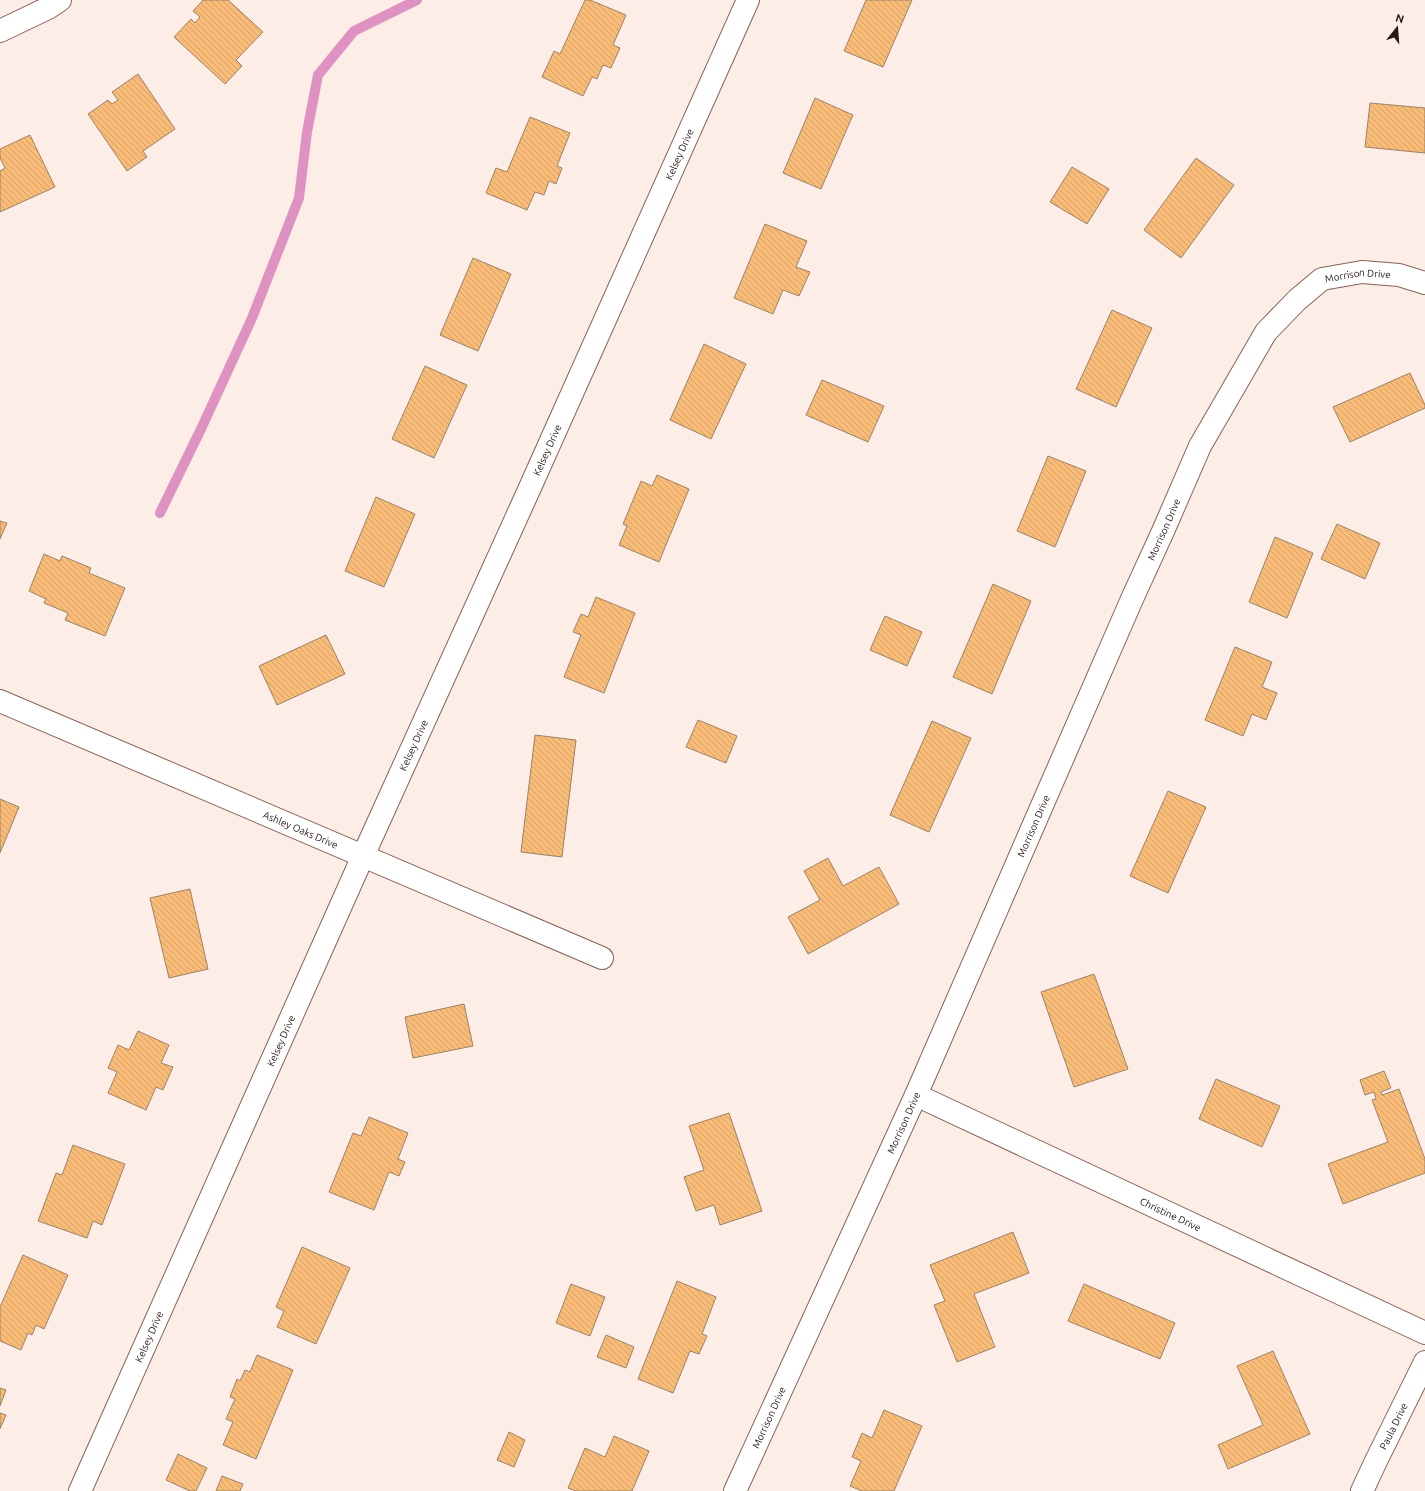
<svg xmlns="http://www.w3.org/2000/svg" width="1425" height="1491" font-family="Ubuntu,sans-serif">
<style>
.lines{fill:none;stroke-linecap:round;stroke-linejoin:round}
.stream{stroke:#df92c1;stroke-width:10}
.building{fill:url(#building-back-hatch);stroke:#9c8267}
.street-casing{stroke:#866357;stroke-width:24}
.street{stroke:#fff;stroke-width:22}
.labels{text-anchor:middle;stroke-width:3.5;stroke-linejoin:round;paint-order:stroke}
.street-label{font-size:10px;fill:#271914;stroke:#fdede7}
</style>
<defs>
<pattern id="building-back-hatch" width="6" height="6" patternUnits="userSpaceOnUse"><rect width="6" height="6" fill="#f8bc78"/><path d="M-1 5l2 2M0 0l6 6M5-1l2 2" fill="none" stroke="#d5a167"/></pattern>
</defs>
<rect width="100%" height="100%" fill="#fdede7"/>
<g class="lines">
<path class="stream" d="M160 513 201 429 252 318 299 198 307 132 318 75 354 31 417 0"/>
</g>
<path class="building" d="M203 0H228L263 32 236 60 242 66 225 84 174 37 191 19 195 23 200 17 193 11Z
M585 0H590L626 15 613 45 620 48 611 68 603 65 597 79 592 77 583 96 542 77 554 51 560 54Z
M866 0H912L883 67 844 51Z
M138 74 175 129 143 151 147 157 127 171 88 114 108 100 112 104 118 100 112 92Z
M815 98 853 115 821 189 783 173Z
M1370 103 1425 108V153L1365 147Z
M530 117 570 133 557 166 562 168 556 184 549 181 544 195 535 192 527 210 486 193 496 168 507 172Z
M30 135 55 187 0 212V171L5 168 0 158V149Z
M1196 158 1234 185 1181 258 1144 230Z
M1072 167 1109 189 1087 224 1050 202Z
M765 224 807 241 796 267 810 272 799 296 783 290 773 314 734 298Z
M473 258 511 274 478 351 440 335Z
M1112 310 1152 328 1116 407 1076 389Z
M704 344 746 364 711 439 670 420Z
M425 366 467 385 434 458 392 439Z
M1410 373 1425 405V408L1350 442 1333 407Z
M822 380 884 406 868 442 806 415Z
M1048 456 1086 471 1055 547 1017 531Z
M657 475 689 489 659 562 619 545 627 526 623 524 641 481 652 486Z
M376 497 415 514 384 587 345 571Z
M0 521 7 523 0 539Z
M1337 524 1380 543 1365 579 1321 559Z
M1275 537 1313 553 1287 618 1249 602Z
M44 554 60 561 62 556 91 568 89 573 125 588 105 636 65 620 68 613 44 603 46 599 29 591Z
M993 584 1031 601 992 694 953 677Z
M596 597 635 613 604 693 564 677 581 635 573 632 581 614 588 617Z
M885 616 922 632 907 666 870 650Z
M326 635 345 674 277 705 259 666Z
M1235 647 1272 662 1262 687 1277 693 1266 720 1252 714 1243 736 1205 720Z
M698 720 737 736 726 763 686 747Z
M932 721 971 738 929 832 890 815Z
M535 735 576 740 562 857 521 852Z
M1168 791 1206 807 1168 893 1130 876Z
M0 799 19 807 0 853Z
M828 858 843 886 879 867 899 904 808 954 788 917 820 900 804 871Z
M190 889 208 969 169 978 150 898Z
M1094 974 1128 1069 1074 1087 1041 992Z
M464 1004 473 1046 413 1058 405 1017Z
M138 1031 169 1045 161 1063 173 1067 163 1090 156 1087 146 1110 108 1093 117 1072 108 1068 118 1045 129 1050Z
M1384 1071 1391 1088 1381 1092 1382 1095 1399 1089 1425 1159V1173L1343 1204 1328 1164 1388 1142 1372 1100 1376 1099 1374 1092 1365 1095 1360 1080Z
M1216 1079 1280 1106 1262 1147 1199 1119Z
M729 1113 762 1211 720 1225 714 1205 696 1211 684 1177 704 1170 689 1126Z
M369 1117 408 1133 398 1159 405 1162 399 1176 389 1172 374 1210 329 1192 353 1133 361 1136Z
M73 1145 125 1164 102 1225 93 1221 87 1238 38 1221 56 1173 62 1175Z
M1013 1232 1029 1273 974 1294 995 1347 957 1362 934 1305 945 1301 930 1265Z
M302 1247 350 1268 316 1344 277 1327 284 1311 276 1307Z
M23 1255 68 1275 44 1329 36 1325 32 1335 28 1333 21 1350 0 1341V1307Z
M677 1281 716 1297 702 1334 707 1336 699 1354 690 1351 673 1393 638 1379Z
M571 1284 605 1297 590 1336 556 1323Z
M1084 1284 1175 1323 1160 1359 1068 1321Z
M606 1335 634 1347 626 1368 597 1357Z
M1273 1351 1310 1434 1228 1469 1218 1445 1263 1425 1237 1366Z
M257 1355 293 1370 256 1459 223 1445 233 1422 226 1419 235 1399 230 1397 237 1379 240 1381 245 1370 250 1372Z
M0 1388 6 1390 0 1406Z
M884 1410 922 1426 894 1491H862L850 1486 861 1461 852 1457 862 1433 872 1438Z
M0 1413 6 1415 0 1429Z
M509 1432 525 1440 514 1467 497 1460Z
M614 1436 649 1451 632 1491H576L568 1488 585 1448 605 1457Z
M178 1454 207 1468 196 1491H190L166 1480Z
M222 1476 243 1484 240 1491H216Z"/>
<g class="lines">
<g class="street-casing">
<g id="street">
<path d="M0 31 48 8 60 0"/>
<path id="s1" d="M0 701 602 958"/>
<path id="s2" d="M916 1095 1425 1333"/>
<path id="s3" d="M80 1491 363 856 528 492 748 0"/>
<path id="s4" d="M735 1491 916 1095 1132 599 1164 529 1200 446 1266 332 1297 300 1322 279 1362 272 1399 275 1425 283"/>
<path id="s5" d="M1362 1491 1376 1461 1425 1362"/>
</g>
</g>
<use href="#street" class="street"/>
</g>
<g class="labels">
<g class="street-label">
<text dy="4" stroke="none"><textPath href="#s3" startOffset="1465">Kelsey Drive</textPath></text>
<text dy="4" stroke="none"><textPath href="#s4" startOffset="1389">Morrison Drive</textPath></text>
<text dy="4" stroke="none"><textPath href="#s3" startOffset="1141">Kelsey Drive</textPath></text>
<text dy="4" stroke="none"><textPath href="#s4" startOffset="1053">Morrison Drive</textPath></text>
<text dy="4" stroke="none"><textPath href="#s3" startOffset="817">Kelsey Drive</textPath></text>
<text dy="4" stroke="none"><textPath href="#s4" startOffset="729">Morrison Drive</textPath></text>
<text dy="4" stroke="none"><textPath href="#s1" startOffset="327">Ashley Oaks Drive</textPath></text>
<text dy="4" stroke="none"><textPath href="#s3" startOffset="493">Kelsey Drive</textPath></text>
<text dy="4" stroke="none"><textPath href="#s4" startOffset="405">Morrison Drive</textPath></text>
<text dy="4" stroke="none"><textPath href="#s2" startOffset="281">Christine Drive</textPath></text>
<text dy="4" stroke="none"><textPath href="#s3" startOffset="169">Kelsey Drive</textPath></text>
<text dy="4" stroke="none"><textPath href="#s4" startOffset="81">Morrison Drive</textPath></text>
<text dy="4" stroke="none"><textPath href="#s5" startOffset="72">Paula Drive</textPath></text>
</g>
</g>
<g transform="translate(1397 28) rotate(17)" stroke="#fdede7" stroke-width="3" paint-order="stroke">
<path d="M0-3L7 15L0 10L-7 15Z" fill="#271914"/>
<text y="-6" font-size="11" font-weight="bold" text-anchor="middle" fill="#271914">N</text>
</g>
</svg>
